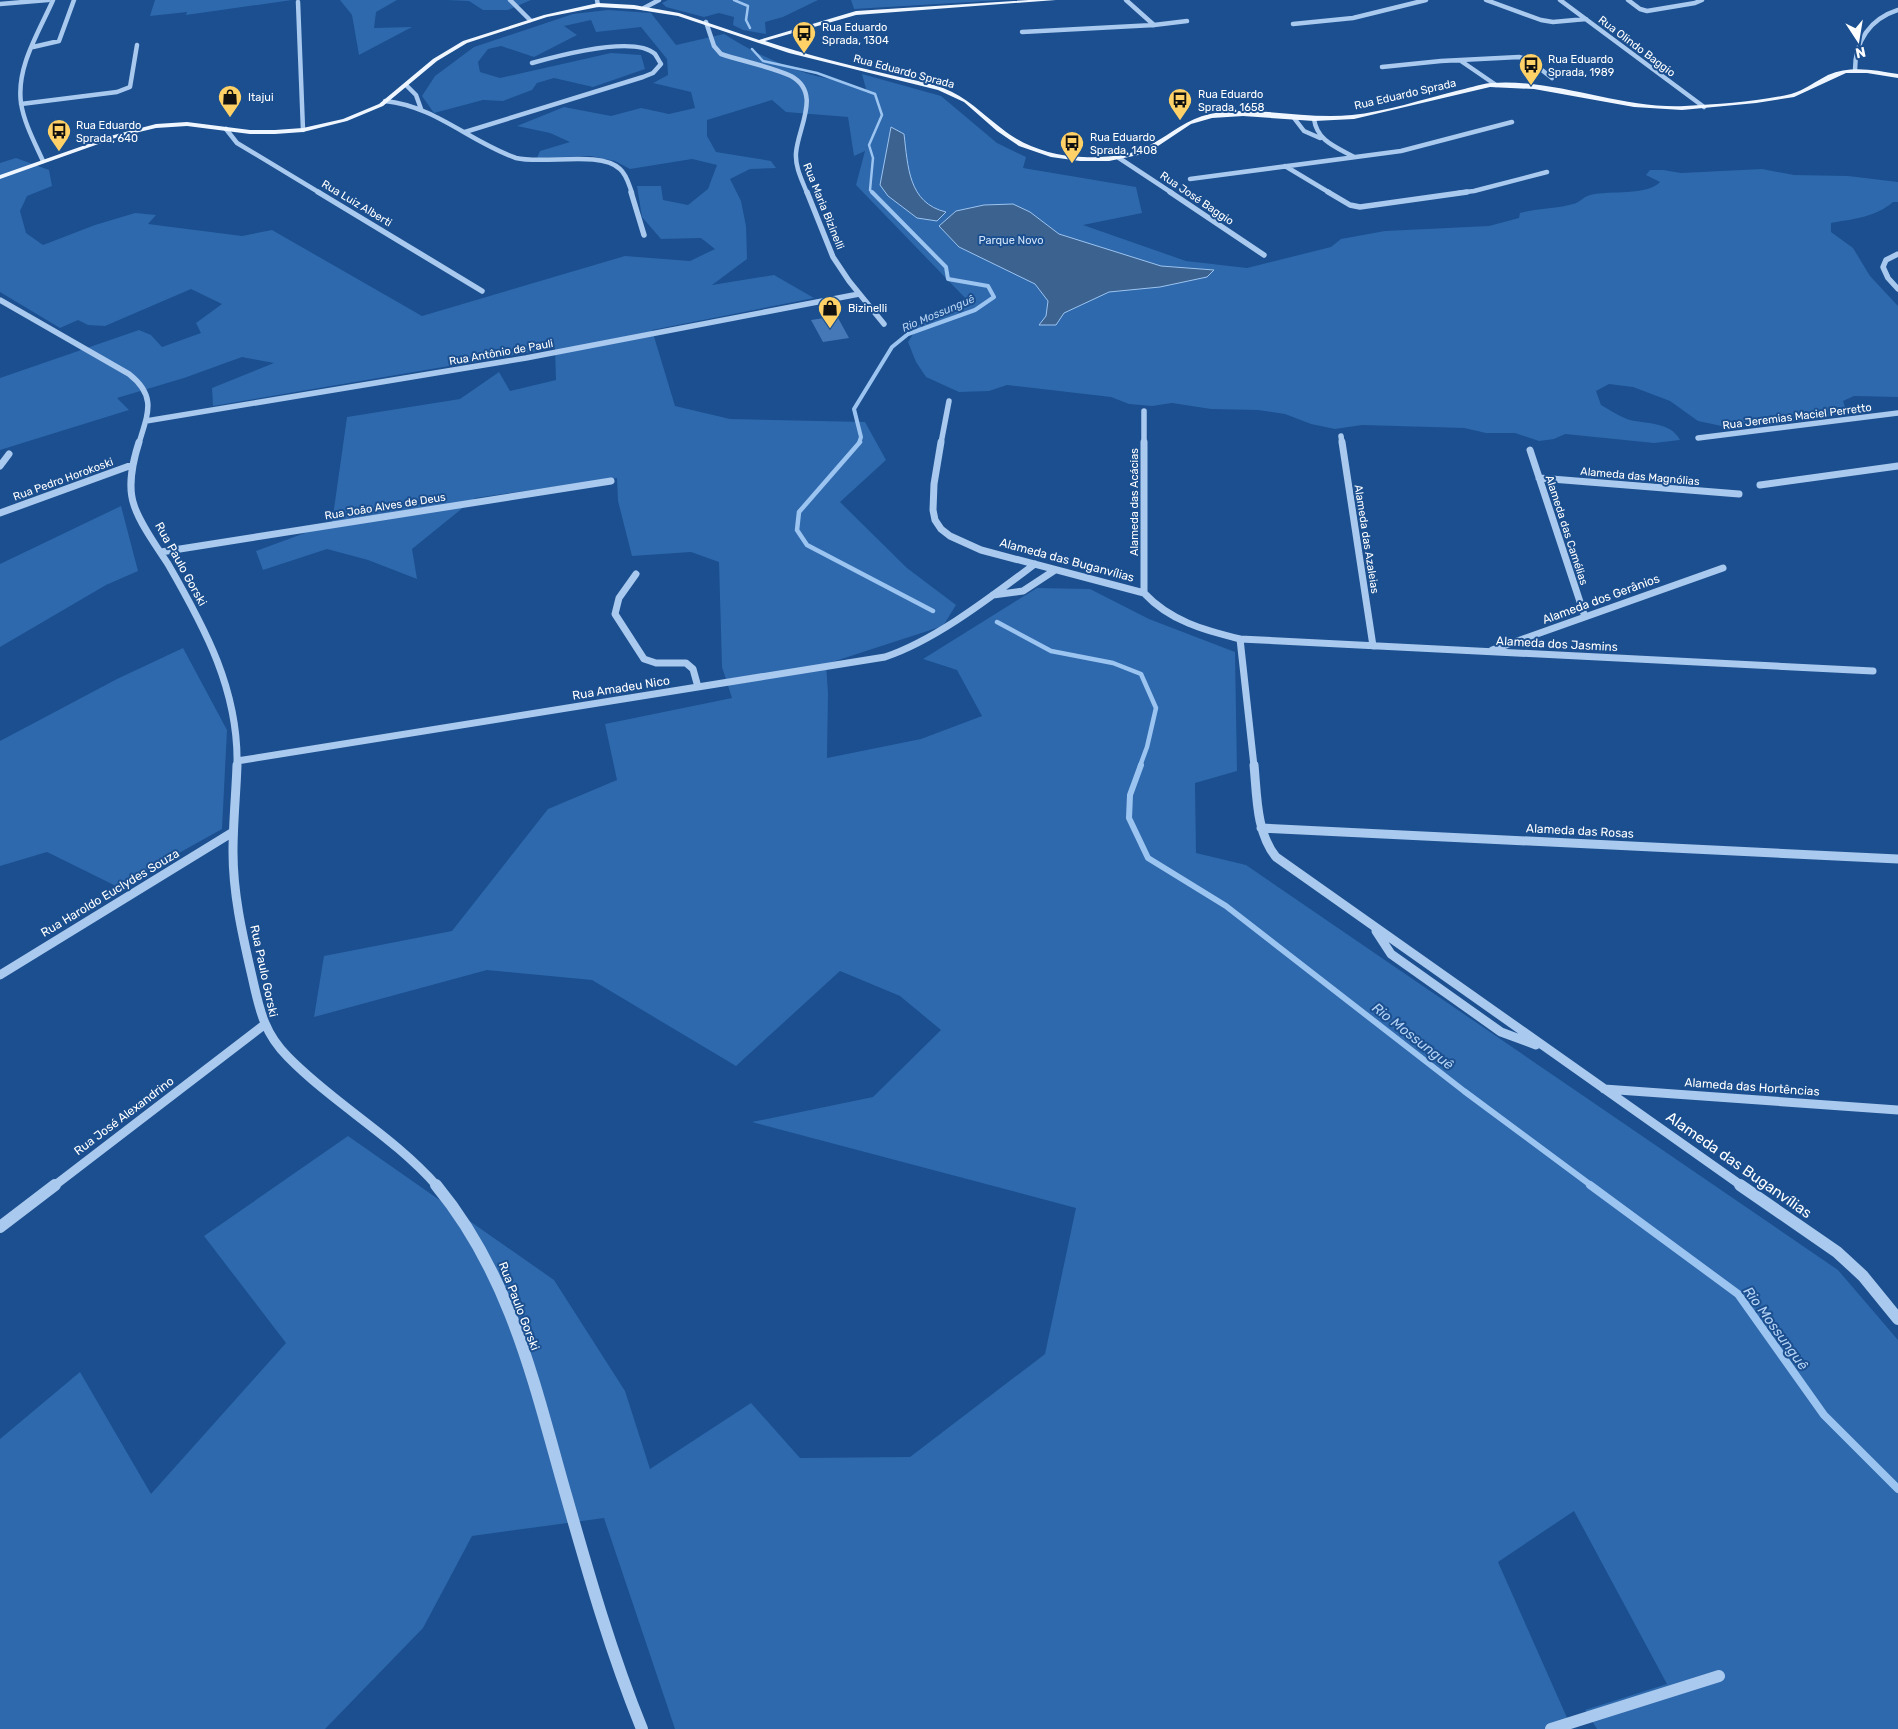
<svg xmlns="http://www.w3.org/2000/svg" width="1898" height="1729" font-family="Rubik,sans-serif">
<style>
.green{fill:#2e69ad}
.water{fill:#3c6290;stroke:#9cc4f0}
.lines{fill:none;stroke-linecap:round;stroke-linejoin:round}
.stream-far4{stroke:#9cc4f0;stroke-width:2.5}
.stream-far3{stroke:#9cc4f0;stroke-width:4}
.stream-far2{stroke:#9cc4f0;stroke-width:4.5}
.stream-far1{stroke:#9cc4f0;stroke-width:6}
.stream{stroke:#9cc4f0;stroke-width:8}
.building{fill:#4478b7}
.minor-far4{stroke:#a9c9ee;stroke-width:4.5}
.minor-far3{stroke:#a9c9ee;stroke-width:5.5}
.minor-far2{stroke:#a9c9ee;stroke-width:7}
.minor-far1{stroke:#a9c9ee;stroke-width:9}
.minor{stroke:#a9c9ee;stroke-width:12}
.major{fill:#f0f6ff;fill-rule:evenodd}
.labels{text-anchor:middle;stroke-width:4;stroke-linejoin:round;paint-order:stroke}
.far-poi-label{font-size:11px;fill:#fff;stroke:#1b4f8f;text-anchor:start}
.far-street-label{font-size:11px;fill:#fff;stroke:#1b4f8f}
.far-park-label{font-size:11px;fill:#cfe3fa;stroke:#1b4f8f}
.far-water-label{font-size:11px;font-style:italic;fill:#b5d3f5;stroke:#1b4f8f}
.street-label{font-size:12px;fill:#fff;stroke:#1b4f8f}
.water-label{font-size:14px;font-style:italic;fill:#b5d3f5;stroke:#1b4f8f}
.near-street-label{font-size:15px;fill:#fff;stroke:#1b4f8f}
</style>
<rect width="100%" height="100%" fill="#1b4f8f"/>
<path class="green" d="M155 0H292L186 15 187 12 150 16Z
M340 0H397L376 12 374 28 412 27 359 55 352 15Z
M447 0H531L508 10H483L469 1Z
M668 0H818L783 17 765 22 766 34 743 30 733 25 734 17 719 13 704 17 666 7 662 3Z
M851 0H1004L854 9Z
M608 10 651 13 676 45 724 34C751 51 779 65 809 74 827 80 852 80 867 93L862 74 941 96 997 143 1026 157 1023 168 1136 187 1142 213 1083 225 1186 261 1247 268 1331 247 1341 239 1385 231 1489 226 1519 218 1520 213C1538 208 1556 209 1573 204 1579 203 1583 197 1590 195 1610 190 1647 196 1660 182L1646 175 1650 170H1663L1681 173 1762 169 1794 175 1848 176 1898 182V202H1893C1876 217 1853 219 1831 223V232L1853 248 1870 276 1898 306V397L1854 396 1843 401 1847 413 1806 420 1731 428 1698 421 1670 401 1633 387 1609 384 1596 391 1601 405C1610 410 1620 417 1630 420 1647 424 1671 422 1680 440L1654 443 1565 434 1554 439 1539 441 1515 433H1486L1464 428 1362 425 1335 429 1311 424 1285 414 1258 410 1211 409 1172 403 1152 406 1129 404 1111 397 1007 385 989 391 959 392 926 377 916 362 908 342 919 325 970 303 856 185 865 151 854 156 848 117 786 112 772 100 707 120V136L716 152 771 161 776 168 750 169 730 179 741 201 746 226 747 259 712 285 774 275 814 298 652 330 675 406 730 419 865 422 886 460 840 502 907 568 956 605 943 626 826 664 828 693 827 758 921 739 982 716 957 670 923 659 1037 588 1090 589 1149 619 1235 652 1237 771 1195 783 1196 853 1246 865 1838 1270 1898 1340V1729H1597L1585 1710 1667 1684 1574 1511 1498 1562 1572 1729H675L604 1518 472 1536 423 1628 325 1729H0V1439L80 1372 151 1494 286 1343 204 1236 348 1136 554 1280 625 1391 650 1469 751 1403 800 1458 910 1457 1045 1354 1076 1208 752 1122 873 1097 941 1030 900 996 840 971 736 1066 592 980 487 970 314 1017 324 956 452 931 548 809 617 780 605 724 732 698 722 667 719 562 691 552 632 556 618 501 617 478 475 498 412 549 417 579 368 560 327 549 263 570 256 551 332 523 347 417 460 399 499 372 510 391 556 380 555 348 213 406 212 388 274 363 242 357 184 378 117 398 129 410 0 450V378L139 330 151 335 162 347 201 333 196 323 222 304 191 289 105 326 88 325 78 320 60 328 0 292V163L16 158 49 170 52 186 27 196 20 211 26 233 43 245 95 225 135 213 156 215 148 224 242 236 272 230 422 316 625 256 690 261 715 249 701 238 661 239 642 217 637 186H661L663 200 688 205 708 189 717 165 692 159 630 169 615 161 591 156 537 158 540 151 570 142 550 133 517 126 564 107 611 116 641 108 669 114 695 108 691 92 653 83 668 75 667 59 641 27 596 32 591 20 564 26 577 35 534 57 501 46 488 49 478 62 480 72 500 78 611 53 641 55 645 69 593 87 554 78 537 83 532 90 503 101 483 100 434 113 422 96 435 76 474 47 573 14Z
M121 506 138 571 106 585 0 647V564Z
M183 648 227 730 222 829 118 887 47 852 0 866V741L117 679Z"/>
<path class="water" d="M891 127 904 134C908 166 908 203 946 212L937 221 917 218 888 196 880 185Z
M1013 204 1030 212 1059 234 1161 266 1214 270 1207 277 1160 287 1109 292 1064 313 1056 325H1039L1046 316 1048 301 1035 284 959 247 939 226 956 211 984 205Z"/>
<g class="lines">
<path class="stream-far4" d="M734 0 748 6 746 20 750 28
M752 49 763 61 817 73 875 94 882 115 869 145 873 158 870 190 873 193"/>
<path class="stream-far3" d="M859 443 861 437 854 409 892 347 908 334 975 310 994 297 988 286 948 279 946 267 872 192"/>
<path class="stream-far2" d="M860 442 799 512 797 530 807 545 933 611
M997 622 1051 651 1113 663 1141 674 1156 708 1147 747 1140 766"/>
<path class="stream-far1" d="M1141 765 1130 795 1129 818 1148 858 1226 906 1464 1091 1592 1186"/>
<path class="stream" d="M1590 1185 1738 1294 1824 1415 1898 1489"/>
</g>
<path class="building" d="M837 316 849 338 823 342 811 320Z"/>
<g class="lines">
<path class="minor-far4" d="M510 0 530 20
M597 0 598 5
M1126 0 1154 25
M1486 0 1541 20 1553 22 1586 19
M1560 0 1704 107
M1628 0 1640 9 1647 11 1695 3 1702 0
M298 2 303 130
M0 4 48 0
M644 8 659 0
M706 22 714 46 721 54C742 61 772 67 791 76 822 93 798 127 796 153 795 167 802 180 807 193
M1293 24 1353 18 1426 0
M1022 32 1154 25 1187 21
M33 47 59 41 74 0
M1461 61 1496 85
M1382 67 1441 61 1519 57 1529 60 1552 78
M1855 70C1855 41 1870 19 1898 10
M406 85 416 95 421 109
M385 101C435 106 470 142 516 158 543 165 600 150 620 169 627 175 629 185 632 193
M21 104 117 92 130 87 137 45
M1294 118 1304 131 1320 138
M1314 119C1317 141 1336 147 1354 157
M226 129 237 143 320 193
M465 132 643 77 653 73 661 64C659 61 657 57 655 54 634 35 557 56 532 63
M1119 158 1172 193
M43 161C35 143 24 123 21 103 16 67 39 32 53 0
M1285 166 1330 193
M1190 179 1401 151 1512 122
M1458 193 1474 191 1547 172"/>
<path class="minor-far3" d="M318 192 482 291
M631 192 644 235
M807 192 833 257 849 281 884 324
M1170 192 1264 255
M1328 192 1350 205 1360 207 1467 192
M1898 254 1886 260 1883 267 1888 278 1898 289
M0 300 129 374C157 396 148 413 139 443
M1144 411V443
M146 421 526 358 859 294
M1341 436 1342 443
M1698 438 1898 413
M941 443 949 401"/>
<path class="minor-far2" d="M139 442C133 461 127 485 134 505 140 524 157 547 168 564 205 628 239 691 237 766
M941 442 934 484 933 510 935 520 941 529 950 536 981 550 1144 593C1170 621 1204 630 1240 639L1254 766
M1144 442V593
M1342 442 1373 646
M1530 450 1585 617
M0 466 9 454
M1539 478 1739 494
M1760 485 1898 466
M0 513 132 465
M161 552 611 481
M636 574 619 598 615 614 644 659 656 663H686L693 669 698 687
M993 595 1023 591 1055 570
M1240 639 1873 671
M1492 650 1723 568
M237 761 885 657C936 640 992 596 1035 564"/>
<path class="minor-far1" d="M237 765C236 794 233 823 233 852 233 893 242 933 251 972 259 1006 262 1031 288 1057 334 1104 393 1136 437 1186
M1254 765C1257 796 1256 832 1276 857L1742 1186
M1261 828 1898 859
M1376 931 1391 954 1501 1032 1536 1045
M0 975 233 832
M1604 1089 1898 1110
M54 1186 264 1025"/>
<path class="minor" d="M436 1185C508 1272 532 1374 562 1481 586 1565 609 1648 642 1729
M1740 1185 1837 1252 1863 1276 1898 1319
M0 1227 55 1185
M1551 1729 1719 1676"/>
<path class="major" d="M1029 0H1056L856 15 765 41C806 55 849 65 891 75 908 79 926 82 943 88 967 97 981 113 1001 128 1024 147 1053 156 1083 157 1106 158 1132 156 1152 144 1172 133 1187 119 1210 114 1254 105 1305 120 1352 115 1384 112 1424 99 1456 91 1467 89 1479 84 1491 83 1556 78 1619 109 1685 106 1720 104 1757 102 1791 94 1805 90 1816 81 1828 75 1851 65 1874 70 1898 74V78L1867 73H1846L1794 97 1756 103 1682 110 1634 107 1534 89 1490 87 1354 119 1314 121 1243 116 1212 118 1191 124 1155 148 1138 155 1109 161H1080L1051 157 1019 146 997 131 964 102 938 90 789 53 678 16 634 9 598 7 547 17 467 43 437 61 383 106 347 121 303 132 275 134H250L187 126 156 128 118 137 0 179V175L114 135 156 124 187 122 250 130H275L303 128 343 119 379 104 433 59 463 41 544 15 598 3 634 5 679 13 759 40 856 11Z"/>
</g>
<defs>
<g id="bus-pin" transform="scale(1.25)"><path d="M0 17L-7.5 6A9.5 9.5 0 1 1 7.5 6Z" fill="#ffd166" stroke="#1b4f8f"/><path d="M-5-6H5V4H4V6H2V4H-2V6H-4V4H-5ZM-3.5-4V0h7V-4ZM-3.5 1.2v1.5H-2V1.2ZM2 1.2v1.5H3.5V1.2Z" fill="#111"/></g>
<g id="shop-pin" transform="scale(1.25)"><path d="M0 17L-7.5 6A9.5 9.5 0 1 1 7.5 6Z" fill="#ffd166" stroke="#1b4f8f"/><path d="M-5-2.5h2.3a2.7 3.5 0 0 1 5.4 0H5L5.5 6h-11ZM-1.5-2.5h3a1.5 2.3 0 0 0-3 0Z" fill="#111"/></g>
</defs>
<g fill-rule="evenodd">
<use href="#bus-pin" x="804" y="33"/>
<use href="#bus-pin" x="1531" y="65"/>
<use href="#shop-pin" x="230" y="97"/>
<use href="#bus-pin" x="1180" y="100"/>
<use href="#bus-pin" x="59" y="131"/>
<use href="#bus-pin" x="1072" y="143"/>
<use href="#shop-pin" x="830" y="308"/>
</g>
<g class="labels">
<g class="far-poi-label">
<text x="822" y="31">Rua Eduardo<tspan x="822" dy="13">Sprada, 1304</tspan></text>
<text x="1548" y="63">Rua Eduardo<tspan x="1548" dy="13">Sprada, 1989</tspan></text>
<text x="1198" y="98">Rua Eduardo<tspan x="1198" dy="13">Sprada, 1658</tspan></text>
<text x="248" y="101">Itajui</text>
<text x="76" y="129">Rua Eduardo<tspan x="76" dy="13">Sprada, 640</tspan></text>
<text x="1090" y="141">Rua Eduardo<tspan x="1090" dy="13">Sprada, 1408</tspan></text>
<text x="848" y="312">Bizinelli</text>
</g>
<g class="far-street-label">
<text transform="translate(1637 46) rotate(37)" y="4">Rua Olindo Baggio</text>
<text transform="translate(904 71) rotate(15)" y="4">Rua Eduardo Sprada</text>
<text transform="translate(1405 94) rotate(-13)" y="4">Rua Eduardo Sprada</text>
<text transform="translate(1197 198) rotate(34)" y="4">Rua José Baggio</text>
<text transform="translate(357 203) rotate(31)" y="4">Rua Luiz Alberti</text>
<text transform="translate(824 206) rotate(68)" y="4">Rua Maria Bizinelli</text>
<text transform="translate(501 352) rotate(-10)" y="4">Rua Antônio de Pauli</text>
<text transform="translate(1797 416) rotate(-7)" y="4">Rua Jeremias Maciel Perretto</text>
<text transform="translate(1640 476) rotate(5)" y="4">Alameda das Magnólias</text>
<text transform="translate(63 479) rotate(-20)" y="4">Rua Pedro Horokoski</text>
<text transform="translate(1134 502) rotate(-90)" y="4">Alameda das Acácias</text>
<text transform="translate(385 506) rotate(-9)" y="4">Rua João Alves de Deus</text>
<text transform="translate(1567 530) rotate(72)" y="4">Alameda das Camélias</text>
<text transform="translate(1367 539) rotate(81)" y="4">Alameda das Azaleias</text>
</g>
<g class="far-park-label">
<text x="1011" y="244">Parque Novo</text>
</g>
<g class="far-water-label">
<text transform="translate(938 313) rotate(-23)" y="4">Rio Mossunguê</text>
</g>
<g class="street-label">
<text transform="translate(1067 560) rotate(15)" y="4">Alameda das Buganvílias</text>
<text transform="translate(181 564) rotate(61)" y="4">Rua Paulo Gorski</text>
<text transform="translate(1601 599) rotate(-20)" y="4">Alameda dos Gerânios</text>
<text transform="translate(1557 644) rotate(3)" y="4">Alameda dos Jasmins</text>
<text transform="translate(621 688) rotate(-9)" y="4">Rua Amadeu Nico</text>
<text transform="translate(1580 831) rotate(3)" y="4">Alameda das Rosas</text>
<text transform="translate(110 893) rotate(-31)" y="4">Rua Haroldo Euclydes Souza</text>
<text transform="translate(264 971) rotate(78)" y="4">Rua Paulo Gorski</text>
<text transform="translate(1752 1087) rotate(4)" y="4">Alameda das Hortências</text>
<text transform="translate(124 1116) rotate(-37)" y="4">Rua José Alexandrino</text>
<text transform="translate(519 1306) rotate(69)" y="4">Rua Paulo Gorski</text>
</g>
<g class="water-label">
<text transform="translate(1413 1036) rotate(38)" y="5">Rio Mossunguê</text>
<text transform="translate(1776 1328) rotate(54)" y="5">Rio Mossunguê</text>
</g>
<g class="near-street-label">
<text transform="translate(1739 1165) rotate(35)" y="5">Alameda das Buganvílias</text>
</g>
</g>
<g transform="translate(1858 40) rotate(168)" stroke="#1b4f8f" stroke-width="4" paint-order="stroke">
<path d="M0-4L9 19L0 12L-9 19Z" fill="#ffffff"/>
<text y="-8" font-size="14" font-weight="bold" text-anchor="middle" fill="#ffffff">N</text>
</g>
</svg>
